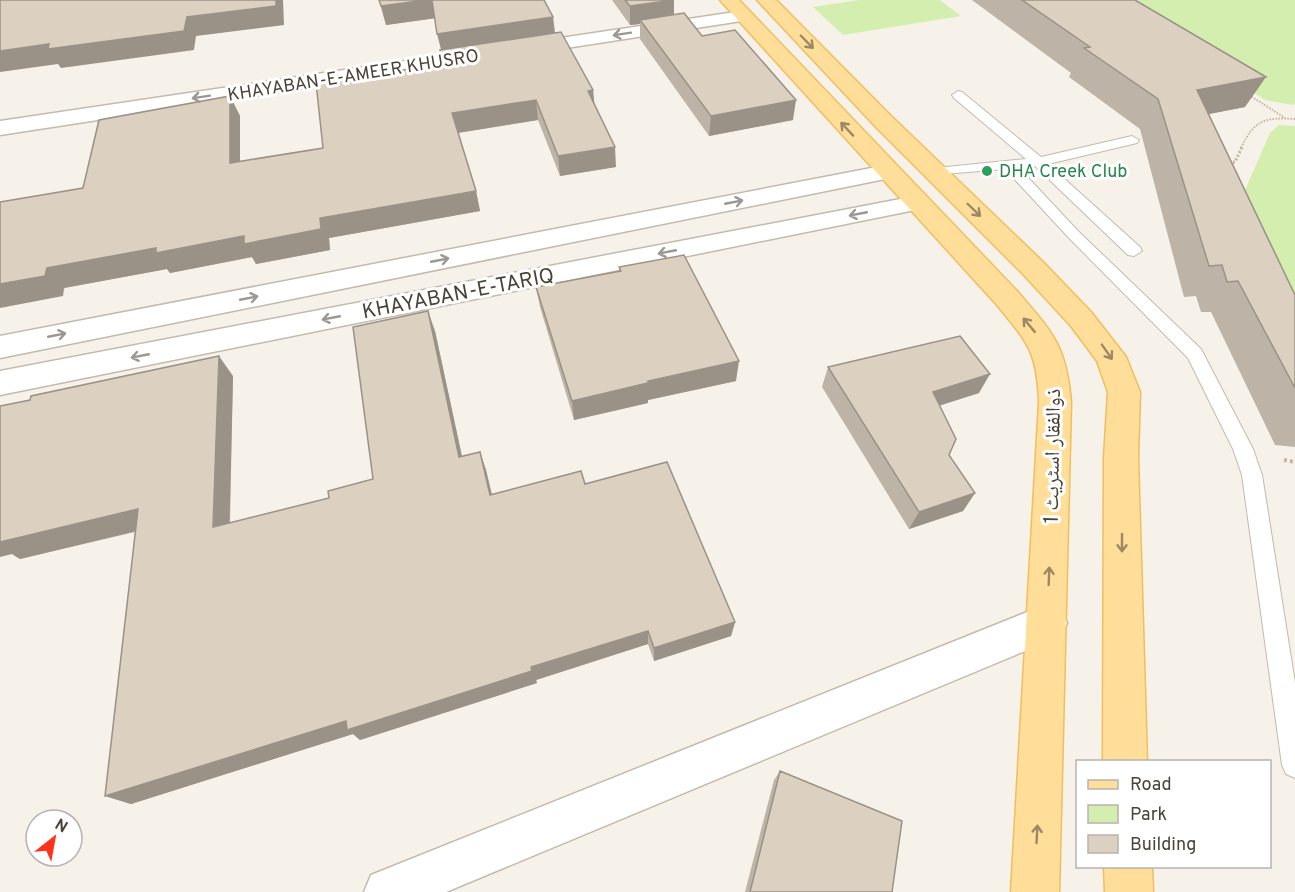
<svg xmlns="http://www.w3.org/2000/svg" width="1295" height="892" font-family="Overpass,'Noto Naskh Arabic',sans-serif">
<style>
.green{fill:#d4eeaf}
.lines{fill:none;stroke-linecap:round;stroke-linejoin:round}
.lane-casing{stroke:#c3baab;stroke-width:2}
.street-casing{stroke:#c3baab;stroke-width:3}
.primary-casing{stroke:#f0be5e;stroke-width:3}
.path-far2{stroke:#c6b59b;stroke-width:2;stroke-dasharray:1.5 1.5;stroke-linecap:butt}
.path-far1{stroke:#c6b59b;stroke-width:3;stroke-dasharray:2 2;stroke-linecap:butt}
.path{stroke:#c6b59b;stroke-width:4;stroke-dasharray:3 3;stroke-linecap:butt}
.lane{fill:#fff;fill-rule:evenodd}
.street{fill:#fff;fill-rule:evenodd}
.primary{fill:#ffde9a;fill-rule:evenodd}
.wall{fill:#bdb3a6}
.shaded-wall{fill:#9a9287}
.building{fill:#dcd0c1;stroke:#9a9287;stroke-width:1.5}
.oneway{stroke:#9c9791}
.oneway2{stroke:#9c8864}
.leisure-dot{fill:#2e9e5b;stroke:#fff;stroke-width:2}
.labels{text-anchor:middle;stroke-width:6;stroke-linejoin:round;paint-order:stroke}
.far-street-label{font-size:18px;fill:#4b4237;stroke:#fff}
.far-leisure-label{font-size:18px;fill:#27864d;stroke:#fff;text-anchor:start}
.street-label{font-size:21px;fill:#4b4237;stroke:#fff}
</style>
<rect width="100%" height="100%" fill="#f6f2ea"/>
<path class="green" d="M859 0H940L961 16 843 35 813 7Z
M1108 0H1295V103L1293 105 1265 100Z
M1279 125 1295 126V332L1242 197 1270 133Z"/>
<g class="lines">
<g class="lane-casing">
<path id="lane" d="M958 91 962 92 1041 157 1132 136 1139 140 1137 143 1048 164 1140 247 1142 251 1134 256 1128 255 1035 166 1019 168 1079 232 1201 349 1253 449 1262 475 1295 683V778L1286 774 1282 765 1242 475 1233 449 1188 358 1069 238 1005 169 931 175 929 172 936 168 1026 159 954 98 952 95Z"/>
</g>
<g class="street-casing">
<path id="street" d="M742 11 748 12 751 16 748 20 0 135V121Z
M887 165 895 167 899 172 895 177 0 358V336Z
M916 196 925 198 928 203 925 208 0 395V371Z
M1047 604 1061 610 1067 623 1061 636 446 892H364L371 875Z"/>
</g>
<g class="primary-casing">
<path id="primary" d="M720 0H739L1017 291C1053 333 1066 345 1071 402L1059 892H1011L1039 402C1037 351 1028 343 997 305Z
M757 0H776L891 116 1043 262 1091 312 1126 357 1140 392 1138 458 1147 762H1103L1104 458 1108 392 1097 361 1071 326 1023 274 875 126Z
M1104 866H1152L1153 892H1105Z"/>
</g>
<path class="path-far2" d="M1249 95 1285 118
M1241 148C1254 120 1265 117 1295 119"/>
<path class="path-far1" d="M1229 163 1235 162 1242 147"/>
<path class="path" d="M1284 460 1295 462"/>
<use href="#lane" class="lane"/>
<use href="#street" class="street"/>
<use href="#primary" class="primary"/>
</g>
<path class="wall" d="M379 0 553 17 555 32 593 90 594 103 616 167 560 176 538 120 458 133 476 191 480 211 329 238 330 250 256 264 252 257 170 273 167 269 64 288 63 296 83 188 230 96 240 116V162L323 148 442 64 441 49 435 18 386 25Z
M612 0H674V15L702 36 793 120 709 136 640 39V24L630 25Z
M972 0H1135L1245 107 1209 114 1295 295V447L1275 445 1211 312H1201L1196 296 1184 297 1140 129 1069 77 1071 73Z
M619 267 736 381 648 400V403L574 420 540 307 536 287 619 271Z
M435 331 462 457 480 452 486 470 492 495 585 484 735 622 731 636 654 661 648 644 536 680 537 683 360 740 353 734 131 804 105 796 135 532 20 559 12 554 233 376 230 523 329 498 373 479Z
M828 367 979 393 939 405 949 455 975 493 963 511 909 529 822 387Z
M780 771 892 892H745L774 780Z"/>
<path class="shaded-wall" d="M276 0H283L284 25 196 36 194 50 61 68 58 64 0 72V51Z
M427 0H433L437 18 386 25 381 6Z
M674 0V19L640 20V24L630 25V6Z
M553 17 555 36 442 53 437 34Z
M1266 77 1245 107 1178 120 1197 90Z
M593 90 595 110 588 91Z
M230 96 240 116V184L230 163Z
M536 100 538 120 457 133 452 113Z
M796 100 793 120 709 136 711 116Z
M615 147 616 167 560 176 558 156Z
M476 191 480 211 329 238 330 250 256 264 252 257 170 273 167 269 64 288 63 296 0 308V284L47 268 320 218Z
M428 311 435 331 466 475 459 457Z
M219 356 233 376 229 544 213 527Z
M739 361 736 381 648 400V403L574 420 572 401 648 381Z
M990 374 979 393 923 411 933 392Z
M480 452 486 470 496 512 490 495Z
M975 493 963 511 909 529 919 512Z
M138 509 157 526 20 559 12 554 0 557V536Z
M735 622 731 636 654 661V648Z
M648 631V644L536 680 537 683 360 740 353 734 131 804 105 796 346 721 531 667Z"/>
<path class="building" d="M0 0H276V6L187 17 184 31 48 49 49 44 0 51Z
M379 0H427L381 6Z
M432 0H544L553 17 437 34Z
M625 0H674L630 6Z
M1022 0H1135L1266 77 1197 90 1295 295V388L1238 281 1227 282 1222 265 1209 266 1158 99 1084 48 1090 47Z
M684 13 702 36 735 30 796 100 711 116 640 20Z
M561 32 593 90 588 91 615 147 558 156 536 100 452 113 476 191 320 218 321 229 244 244V236L156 253V248L47 268 45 276 0 284V202L83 188 99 120 230 96V163L323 148 316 83 442 64 440 50Z
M684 255 739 361 648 381V383L572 401 536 287 621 271 619 267Z
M428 311 459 457 480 452 490 495 581 471 585 484 667 462 735 622 654 648 648 631 531 667 532 671 347 730 346 721 105 796 138 509 0 542V406L30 400 31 396 219 356 213 527 329 498 328 491 373 479 353 327Z
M960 336 990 374 933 392 956 439 949 455 975 493 919 512 828 367Z
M780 771 902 821 892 892H750Z"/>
<defs><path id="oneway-shaft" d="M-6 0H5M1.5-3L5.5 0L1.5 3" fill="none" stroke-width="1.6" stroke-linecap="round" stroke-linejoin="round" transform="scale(1.5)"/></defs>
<g class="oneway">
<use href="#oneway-shaft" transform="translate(622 34) rotate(171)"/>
<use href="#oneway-shaft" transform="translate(201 97) rotate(171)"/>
<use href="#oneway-shaft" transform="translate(734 202) rotate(-11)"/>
<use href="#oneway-shaft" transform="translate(858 214) rotate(169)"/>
<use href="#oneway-shaft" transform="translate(667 252) rotate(169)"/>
<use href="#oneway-shaft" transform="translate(440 260) rotate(-11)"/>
<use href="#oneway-shaft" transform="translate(249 298) rotate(-11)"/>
<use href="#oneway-shaft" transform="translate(331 318) rotate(169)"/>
<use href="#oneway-shaft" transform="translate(57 335) rotate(-11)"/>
<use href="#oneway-shaft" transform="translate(140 356) rotate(169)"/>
</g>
<g class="oneway2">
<use href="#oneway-shaft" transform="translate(807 42) rotate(46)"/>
<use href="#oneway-shaft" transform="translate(847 129) rotate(-133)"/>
<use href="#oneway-shaft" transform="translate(974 210) rotate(44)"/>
<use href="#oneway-shaft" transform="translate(1029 325) rotate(-130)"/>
<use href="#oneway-shaft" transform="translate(1107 352) rotate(55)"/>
<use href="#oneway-shaft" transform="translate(1122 543) rotate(90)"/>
<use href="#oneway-shaft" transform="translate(1049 576) rotate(-88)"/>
<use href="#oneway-shaft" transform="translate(1037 834) rotate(-87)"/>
</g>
<circle class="leisure-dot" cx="987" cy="171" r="6"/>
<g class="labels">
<g class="far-street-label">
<text transform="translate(353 75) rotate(-9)" y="6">KHAYABAN-E-AMEER KHUSRO</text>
</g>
<g class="far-leisure-label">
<text x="999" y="177">DHA Creek Club</text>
</g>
<g class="street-label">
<text transform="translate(458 293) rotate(-11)" y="7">KHAYABAN-E-TARIQ</text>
<text transform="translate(1052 456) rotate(-89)" y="7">ذوالفقار اسٹریٹ 1</text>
</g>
</g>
<rect x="1076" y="760" width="195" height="108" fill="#ffffff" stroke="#b7b3af" stroke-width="1.5"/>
<rect x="1088" y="780" width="30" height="9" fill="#ffde9a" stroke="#b7b3af" stroke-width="1.5"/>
<text x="1130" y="790" font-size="18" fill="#4b4237">Road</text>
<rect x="1088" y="805" width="30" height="18" fill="#d4eeaf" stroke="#b7b3af" stroke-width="1.5"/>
<text x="1130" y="820" font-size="18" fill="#4b4237">Park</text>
<rect x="1088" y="835" width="30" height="18" fill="#dcd0c1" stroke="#b7b3af" stroke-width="1.5"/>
<text x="1130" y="850" font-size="18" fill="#4b4237">Building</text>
<g transform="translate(54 838) rotate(31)"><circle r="28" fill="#ffffff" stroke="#b7b3af" stroke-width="1.5"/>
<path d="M0-4.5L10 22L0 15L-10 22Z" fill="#ff3118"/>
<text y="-9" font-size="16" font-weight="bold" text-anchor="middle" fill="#4b4237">N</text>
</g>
</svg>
